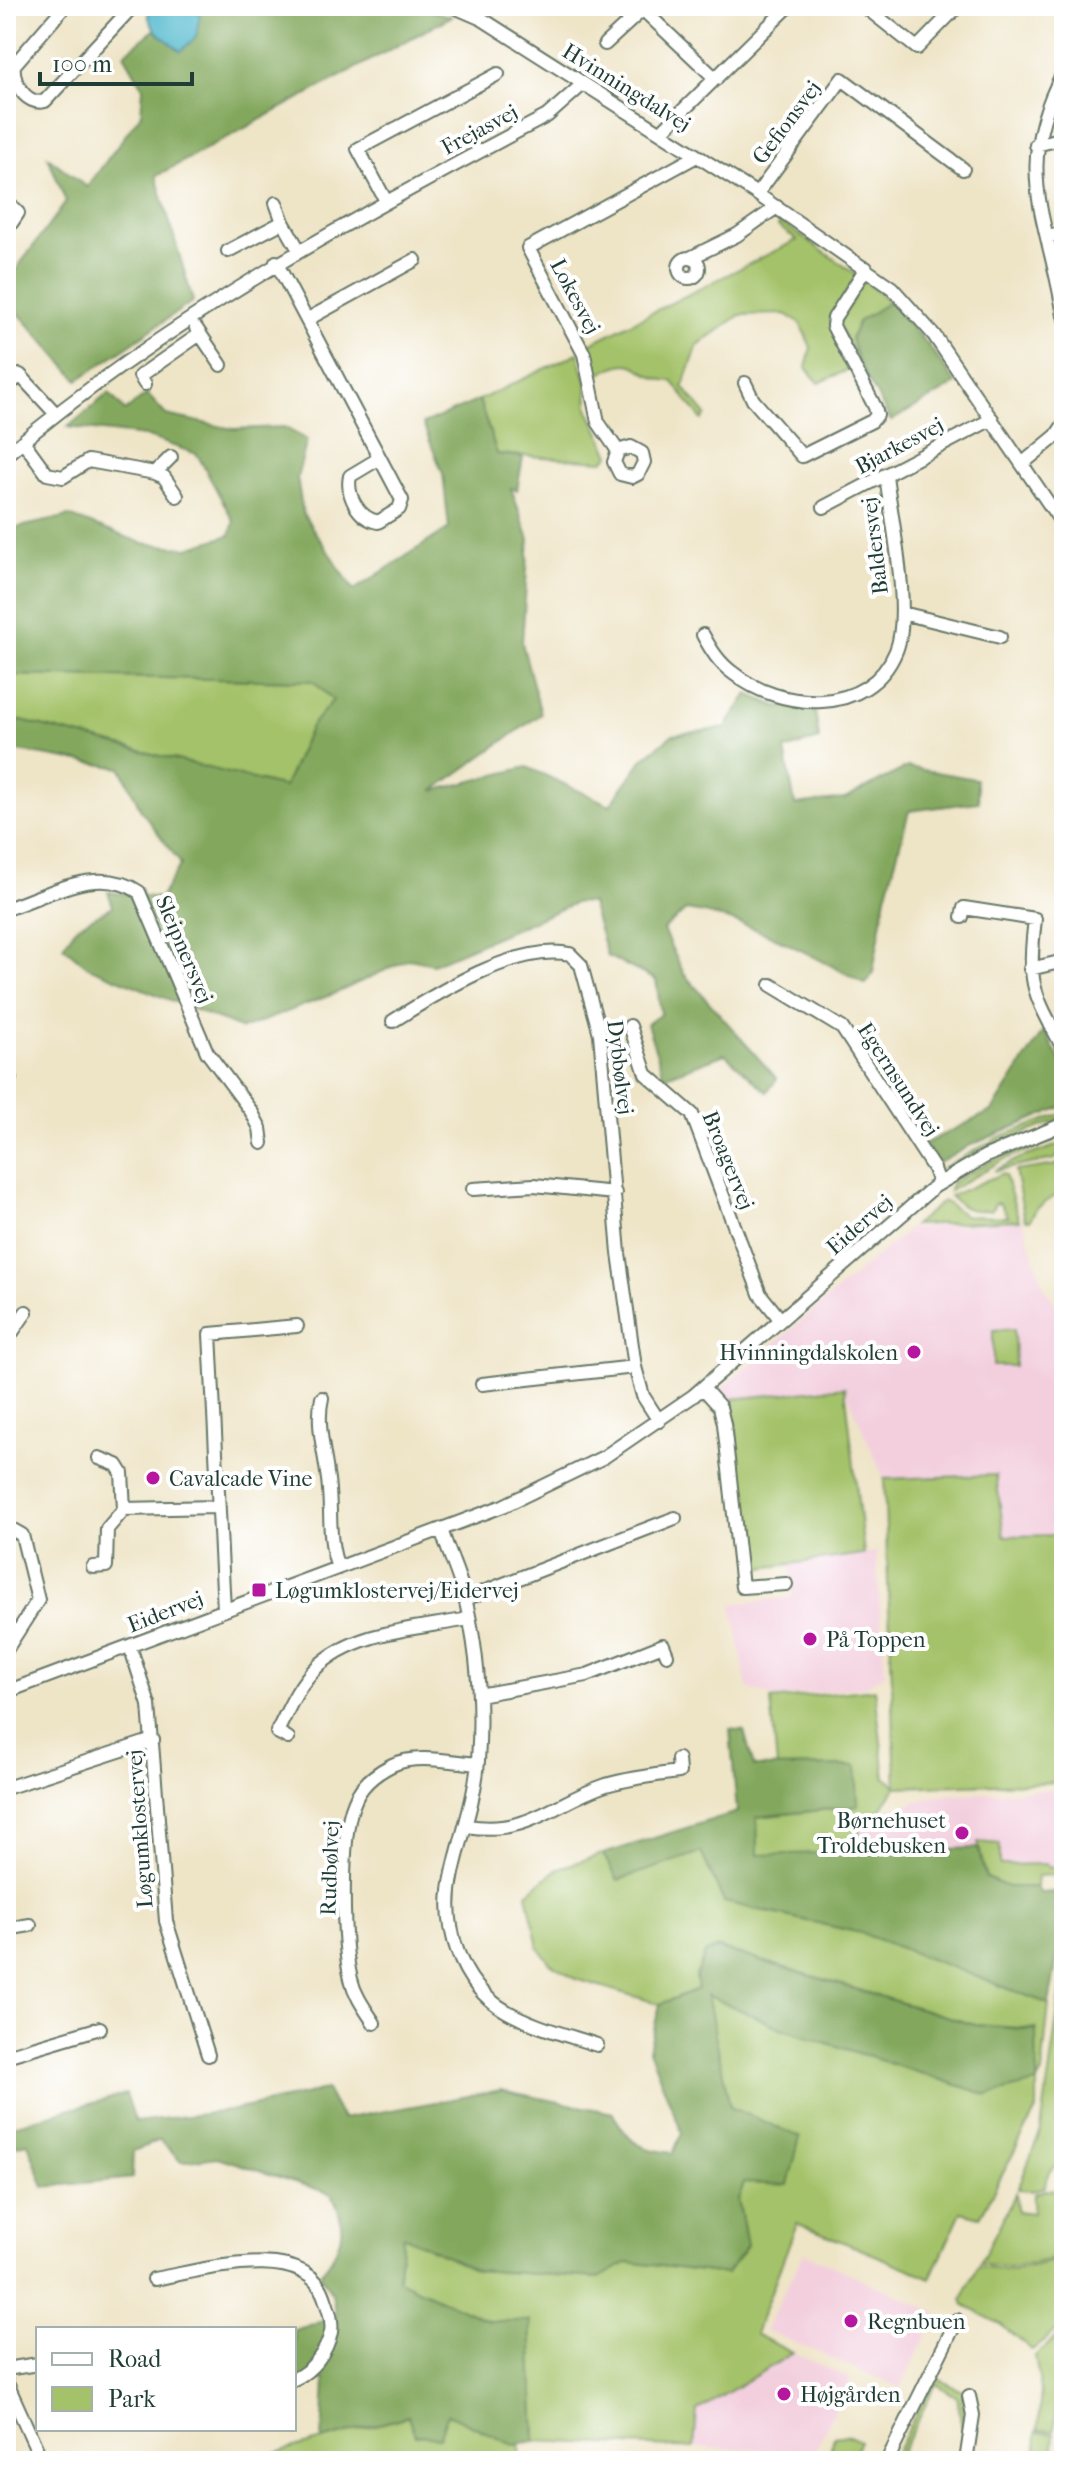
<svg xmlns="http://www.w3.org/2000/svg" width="1070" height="2467" font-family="'IM FELL French Canon',serif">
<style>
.built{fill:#f3cfde}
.green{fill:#a4c269;stroke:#62804e;stroke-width:2}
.forest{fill:#83a85d;stroke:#517248;stroke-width:2}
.water{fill:#4eb7cc;stroke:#367a80;stroke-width:2}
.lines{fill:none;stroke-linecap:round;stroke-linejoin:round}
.minor-casing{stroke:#677767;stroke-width:16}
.minor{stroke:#fff;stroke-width:12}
.poi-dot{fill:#b5179e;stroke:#fff;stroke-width:3}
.labels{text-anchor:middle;stroke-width:8;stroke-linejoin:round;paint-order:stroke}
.street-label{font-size:22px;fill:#1f3d34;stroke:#fff}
.poi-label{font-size:22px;fill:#1f3d34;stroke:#fff;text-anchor:start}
</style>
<rect width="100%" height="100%" fill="#fff"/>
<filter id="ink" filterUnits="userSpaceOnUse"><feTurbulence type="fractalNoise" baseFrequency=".0125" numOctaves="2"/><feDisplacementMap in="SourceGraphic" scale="16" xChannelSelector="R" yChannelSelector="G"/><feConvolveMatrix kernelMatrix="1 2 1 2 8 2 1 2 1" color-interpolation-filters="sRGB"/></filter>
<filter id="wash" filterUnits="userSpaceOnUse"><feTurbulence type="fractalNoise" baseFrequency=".006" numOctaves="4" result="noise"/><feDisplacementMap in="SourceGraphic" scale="32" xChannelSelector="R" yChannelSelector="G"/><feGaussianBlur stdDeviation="1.8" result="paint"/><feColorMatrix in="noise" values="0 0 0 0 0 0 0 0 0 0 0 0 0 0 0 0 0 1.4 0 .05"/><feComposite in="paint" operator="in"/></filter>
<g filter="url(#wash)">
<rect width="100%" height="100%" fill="#eee4c6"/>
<path class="built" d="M1023 1221 1044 1287 1064 1316V1534L1004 1536 996 1475 884 1479 845 1388 715 1401 712 1397 910 1228Z
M876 1552 885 1674 865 1686 775 1698 747 1688 732 1604 792 1597 790 1564Z
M1064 1789V1873L998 1872 978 1848 861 1854 858 1819 939 1795Z
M804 2253 937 2313 901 2388 765 2330Z
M793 2353 850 2378 810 2461H783L756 2449 694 2448 697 2411Z"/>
<path class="green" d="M781 222 857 275 830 318 850 369 819 383 806 368 811 347 800 323 786 314 740 315 698 345 683 387 706 415 702 420 672 381C632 379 644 348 598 375L587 345 797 240 778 226Z
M864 280 889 302 858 322 851 338 858 362 838 324Z
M578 353 587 385 588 408 610 455 603 461 497 454 479 400Z
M6 675 314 681 334 700 311 726 284 787 22 721 6 722Z
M1064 1113V1118L984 1149 947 1170 942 1168 1000 1137Z
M1064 1131V1136L1003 1160 949 1191 951 1183 997 1158Z
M1062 1144V1152L1055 1159 994 1171 1018 1159Z
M1064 1159V1189L1036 1209 1030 1220H1025L1015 1171 1056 1165Z
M1001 1174 1005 1175 1019 1220 914 1225 943 1201 966 1216 1008 1217 1000 1204 995 1203 992 1210C972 1211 964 1211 950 1196Z
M1014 1329 1015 1366H993V1330Z
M845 1387 864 1554 753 1569 732 1399Z
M996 1475 1004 1536 1063 1535 1064 1782 896 1787 879 1812 858 1819 861 1854 758 1855 757 1817 858 1806 856 1766 777 1767 771 1700 875 1689 885 1777 896 1786 884 1479Z
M1064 1833V1878L1057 1884 1054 1875 1037 1876 1036 1887H1008L986 1878 978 1842 1000 1844V1865L1046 1864 1049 1868 1058 1866Z
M701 1852 724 1902 861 1933 1049 2004 1042 2073 1037 2083V2108L980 2217 961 2212 931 2278 797 2223 755 2334 793 2353 697 2411 694 2448 535 2441 530 2322 489 2321 398 2280 403 2235 476 2270 599 2278 627 2262 726 2274 747 2246 738 2199 744 2183 707 1995 781 2028 988 2095 1036 2029 975 2025 720 1948 698 1989 660 2004 576 1979 550 1963 538 1947 527 1893 559 1868 603 1854 618 1880Z
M1064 1970V2164C1050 2165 1046 2175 1045 2187L1031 2191 1018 2189 1041 2130Z
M1046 2190 1058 2191 1055 2244 1064 2245V2257L1012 2267 980 2263 1016 2193 1017 2211 1033 2213 1034 2194Z
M1064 2259V2325L1032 2350 1000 2324 964 2305 962 2299 978 2266 1012 2270Z
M1064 2331V2400L1056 2402 1054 2431 1038 2430 1041 2390 1035 2356Z
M934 2377 969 2394 962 2397 968 2434H963L957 2397 936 2384 897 2461H892Z
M448 2414 513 2445 519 2444 522 2461H248L408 2416 444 2421Z
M1037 2432 1054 2434 1052 2461H1036Z
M847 2435 860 2441 850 2461 830 2452 834 2437Z"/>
<path class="forest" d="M192 6H410L452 16 156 176 193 301 78 380 6 299V283L66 202 48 157 87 187 141 114 143 87 124 54 154 30 181 51 200 16Z
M889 302 929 346 956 384 891 421 858 362 851 338 858 322Z
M109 393 125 411 147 394 166 415 233 429 284 427 307 440 297 478 303 514 354 590 449 528 443 474 423 424 479 400 497 454 523 457 517 490 511 488 529 539 522 643 541 714 433 791 527 767 610 805 643 759 672 735 725 728 748 694 776 706 815 710 819 739 785 750 795 805 845 799 907 767 976 779 979 802 909 811 886 896 873 972 866 984C808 954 750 919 686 910L663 930 684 974 777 1079 767 1092 725 1054 664 1077 647 1024 661 1014 656 980 607 956 591 903 577 902 433 964 409 959 336 993 242 1029 88 967 63 946 76 927 113 906 108 892 160 898 181 864 141 810 121 768 6 749V722L22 721 284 787 311 726 333 700 313 681 6 675V530L69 516 142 543 188 548 230 535 234 522 197 454 145 436 68 427Z
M1044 1030 1064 1068V1106L971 1145 937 1164 924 1144 992 1111Z
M730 1729 744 1731 754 1767 856 1766 858 1806 757 1817 758 1855 978 1848 986 1878 1008 1887H1036L1039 1893 1055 1892 1064 1886V1918L1049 2004 861 1933 724 1902 701 1852 618 1880 603 1854 737 1812Z
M718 1948 975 2025 1036 2030 1037 2083 988 2095 781 2028 707 1995 730 2107 800 2137 788 2185 744 2183 738 2199 747 2246 726 2274 628 2262 599 2278 476 2270 403 2235 398 2280 489 2321H530L535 2441 513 2445 448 2414 439 2437 415 2435 408 2416 322 2440 325 2380 294 2377V2330L336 2317 332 2294 320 2274C343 2247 348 2226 332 2194L217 2157 181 2162 160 2140 133 2151 132 2178 44 2187 28 2143 14 2146 6 2154V2127L126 2094 135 2122 229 2111 326 2090 342 2119 501 2090 613 2113C630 2145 638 2148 673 2153L682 2133 649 2050 660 2004 698 1989 696 1976 705 1954Z"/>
<path class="water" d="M149 6H192L200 15 196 37 181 51C166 39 144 28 149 6Z"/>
</g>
<g filter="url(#ink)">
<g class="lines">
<g class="minor-casing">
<path id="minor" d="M65 6 14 65C12 82 26 106 45 101L133 6
M452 6 482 19 757 194 892 288 934 335 1064 526
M639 6 716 79
M864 6 917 48 958 6
M605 44 642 10
M1064 71C1011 170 1048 216 1064 316
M661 132 789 6
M1036 145 1064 138
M757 194 842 79 963 169
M6 201 18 213 6 231
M386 201 358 149 498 74
M276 203 283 222
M1047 237 1064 233
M228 251 283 222 299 250
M690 258 737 235 777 207
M679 268a10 10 0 1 1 20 0a10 10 0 1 1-20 0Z
M276 262 402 500 399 509 378 522C358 518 346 495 350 476L380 458
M308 319 415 260
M196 328 221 365
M745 383 753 400 802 456 872 421 877 415 875 407 833 326 834 318 866 268
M145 384 140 376 200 334
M6 388 20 375 56 414
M23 441 47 474 63 477 88 461 155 473 164 477 177 496
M618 451 614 462 620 474 632 477 638 474 644 462 642 453 631 447 618 451 598 422 584 354 528 248 697 156
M6 455C171 316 358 215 547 116L583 84
M1022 464 1056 436 1064 424
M155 473 171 457
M824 507 992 419
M902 613 1000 637
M703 635C711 650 719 663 733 673 780 711 869 717 896 651 912 612 891 518 886 475
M6 909C49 895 98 864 139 892L207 1052 251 1111 260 1128 262 1143
M962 917 964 908 1035 919C1027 987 1033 991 1064 1050
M1030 969 1064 961
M771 985 842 1028 934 1169 939 1183
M393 1021C437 993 517 943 570 954L581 965 600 1034 619 1253 635 1367 643 1396 659 1421
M630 1026 646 1074 692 1114 760 1294 780 1319
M6 1079 10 1078
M473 1189 534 1185 615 1193
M6 1341 26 1312
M482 1384 635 1367
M703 1388 720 1407 724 1424 742 1587 786 1584
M322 1398C316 1423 324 1449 327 1473 333 1505 326 1536 338 1568
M99 1458 117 1465 122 1473 124 1509
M6 1526 22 1535 38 1600 6 1650
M441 1529C448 1552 459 1574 465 1598 478 1651 482 1706 478 1761 475 1800 461 1836 453 1873 441 1924 459 1984 506 2011 534 2027 567 2035 597 2045
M93 1567 106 1566 107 1529 124 1509 217 1507
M465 1599 675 1518
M224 1610 210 1334 297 1326
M130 1646 149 1705 166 1921 208 2055
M6 1692 503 1506 604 1457 693 1396 935 1186 986 1156 1064 1124
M479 1695 587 1675 663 1645 667 1655
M288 1738 277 1732C288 1710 298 1685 316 1668 355 1630 418 1629 468 1619
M6 1788 153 1740
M467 1826C529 1836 552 1803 606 1785 630 1778 655 1775 679 1772L678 1759
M6 1929 30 1925
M374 2023C365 2009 355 1996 351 1979 342 1943 340 1836 354 1803 360 1786 376 1773 392 1765 416 1753 452 1762 478 1764
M6 2056 100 2028
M154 2279C197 2272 304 2239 324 2296 328 2308 333 2320 331 2332 327 2352 312 2371 294 2379
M6 2369 38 2364
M6 2381 42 2461
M887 2461 957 2320
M966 2461 973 2415 969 2396"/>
</g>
<use href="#minor" class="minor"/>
</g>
</g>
<g class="poi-dot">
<circle cx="914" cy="1352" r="8"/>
<circle cx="153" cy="1478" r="8"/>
<rect x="251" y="1582" width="16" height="16" rx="4"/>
<circle cx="810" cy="1639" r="8"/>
<circle cx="962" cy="1833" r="8"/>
<circle cx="851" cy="2321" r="8"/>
<circle cx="784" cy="2394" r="8"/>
</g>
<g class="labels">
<g class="street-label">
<text transform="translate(627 87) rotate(32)" y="8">Hvinningdalvej</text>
<text transform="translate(786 122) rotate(-53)" y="8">Gefionsvej</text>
<text transform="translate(479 129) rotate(-28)" y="8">Frejasvej</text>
<text transform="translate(576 296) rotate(62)" y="8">Lokesvej</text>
<text transform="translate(899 445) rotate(-28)" y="8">Bjarkesvej</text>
<text transform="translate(874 546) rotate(-97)" y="8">Baldersvej</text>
<text transform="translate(185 949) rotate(67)" y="8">Sleipnersvej</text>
<text transform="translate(621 1067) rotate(83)" y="8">Dybbølvej</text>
<text transform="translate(899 1079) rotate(57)" y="8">Egernsundvej</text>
<text transform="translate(729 1160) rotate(68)" y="8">Broagervej</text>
<text transform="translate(859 1224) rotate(-41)" y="8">Eidervej</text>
<text transform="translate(165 1611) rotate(-21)" y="8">Eidervej</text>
<text transform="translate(139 1829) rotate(-94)" y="8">Løgumklostervej</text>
<text transform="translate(329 1868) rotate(-88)" y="8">Rudbølvej</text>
</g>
<g class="poi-label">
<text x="898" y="1360" text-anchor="end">Hvinningdalskolen</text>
<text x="169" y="1486">Cavalcade Vine</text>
<text x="275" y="1598">Løgumklostervej/Eidervej</text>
<text x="826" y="1647">På Toppen</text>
<text x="946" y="1828" text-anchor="end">Børnehuset<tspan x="946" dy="25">Troldebusken</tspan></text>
<text x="867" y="2329">Regnbuen</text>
<text x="800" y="2402">Højgården</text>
</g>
</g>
<rect width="1070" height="2467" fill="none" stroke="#fff" stroke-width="32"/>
<rect x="36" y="2327" width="260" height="104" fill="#ffffff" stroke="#a5b1ae" stroke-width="2"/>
<rect x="52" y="2353" width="40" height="12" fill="#ffffff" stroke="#a5b1ae" stroke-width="2"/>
<text x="108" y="2367" font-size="24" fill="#1f3d34">Road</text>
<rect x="52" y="2387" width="40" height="24" fill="#a4c269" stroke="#a5b1ae" stroke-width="2"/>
<text x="108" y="2407" font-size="24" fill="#1f3d34">Park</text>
<path d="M40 72v12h152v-12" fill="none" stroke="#1f3d34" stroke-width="4"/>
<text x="52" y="72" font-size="24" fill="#1f3d34" stroke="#ffffff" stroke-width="6" paint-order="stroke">100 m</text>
</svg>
